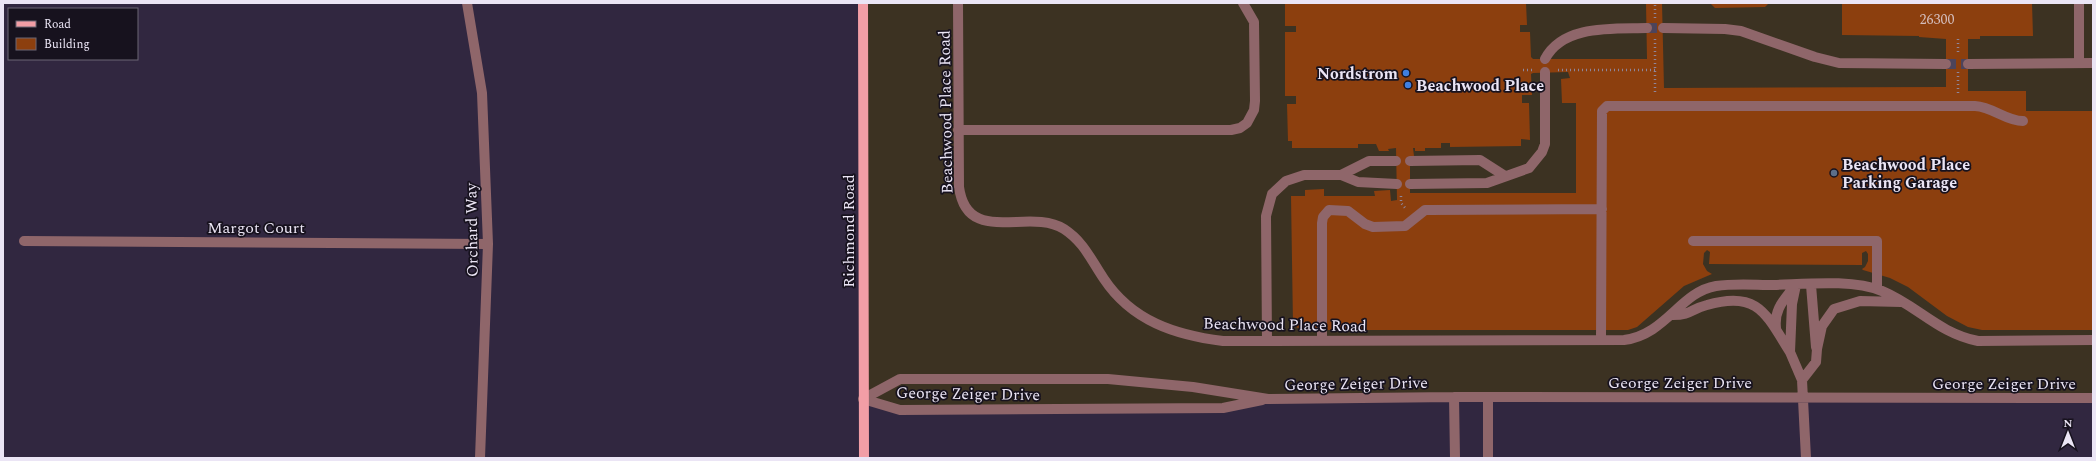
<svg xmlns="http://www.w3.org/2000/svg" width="2096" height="461" font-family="Spectral,serif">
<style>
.commercial{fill:#3c3222}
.building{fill:#8c3f0e;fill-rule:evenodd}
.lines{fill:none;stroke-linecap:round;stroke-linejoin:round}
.minor-tunnel{stroke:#4d445b;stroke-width:10;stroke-dasharray:10 5;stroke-linecap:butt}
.path{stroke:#8e869b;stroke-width:2.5;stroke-dasharray:1 3;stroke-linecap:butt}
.minor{stroke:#8f666a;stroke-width:10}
.major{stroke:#f29ea6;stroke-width:10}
.shop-dot{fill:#3f7fe0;stroke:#17121e;stroke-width:1.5}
.service-dot{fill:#5c6f8a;stroke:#17121e;stroke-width:1.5}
.labels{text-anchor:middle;stroke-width:3.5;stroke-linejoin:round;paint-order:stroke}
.number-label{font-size:14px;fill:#d3bcbb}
.poi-label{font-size:16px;font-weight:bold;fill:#ebe5f5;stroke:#17121e;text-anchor:start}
.street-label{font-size:16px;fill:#ebe5f5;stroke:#17121e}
</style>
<rect width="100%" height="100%" fill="#312740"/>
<path class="commercial" d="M863 3H2093V398L1268 399 1223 408 900 410 863 399Z"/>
<path class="building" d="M1285 3H1526L1527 25H1520V32H1530L1531 57 1533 59H1647L1646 3H1662L1664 88 1946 87V39L1919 37V36L1842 35V3H2032L2033 36H1980V39H1968V91H2026V111H2093V330H1982L1968 327 1947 316 1908 287 1890 278 1863 270 1862 269 1865 267 1868 261V254L1866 251 1862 253V265L1709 264 1710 252 1707 250 1704 253 1703 264 1707 271 1712 274 1684 286 1637 327 1628 330H1305L1298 328 1293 325 1291 196H1305V190L1324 189V196H1375L1374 191 1390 190 1391 201 1397 200 1396 148 1388 149 1389 151H1379L1376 144H1358V148H1292V141H1288L1287 104H1296V96H1285V32H1296V26H1285ZM1568 72 1570 78 1561 79 1562 103H1576V193H1410V156H1414L1413 148H1415V151H1425V148H1441V143H1450V147L1521 146V139L1530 140 1529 103H1522V95H1532L1531 74 1533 73Z
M1710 3H1769L1765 7 1715 8Z"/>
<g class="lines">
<path class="minor-tunnel" d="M1647 28H1663
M1946 64H1968"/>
<path class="path" d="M1655 18V3
M1958 39V55
M1523 70H1533
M1558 70H1655
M1958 72V93
M1655 92V37
M1401 196V203L1406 209"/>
<path class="minor" d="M467 3 482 93 488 244 480 458
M958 3 959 187C967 247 1029 207 1064 229 1084 242 1091 260 1104 279 1132 321 1175 335 1223 341L1624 340C1666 335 1680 292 1716 286 1735 283 1755 285 1774 285 1806 284 1852 279 1882 291 1918 306 1938 333 1978 341L2093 340
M2079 3V62
M1663 28 1725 29 1741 31 1815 57 1839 63 1946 64
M1545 59C1563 24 1614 29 1647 28
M1968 64 2093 63
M958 130H1231L1240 128 1247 123 1254 110 1255 101 1254 22 1243 3
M1410 161 1480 160 1505 176
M1341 175 1369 161H1396
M1410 184 1487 183 1529 168 1542 152 1545 144V72
M24 241 488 244
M1693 241H1877V289
M1796 285 1792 304 1790 352 1802 380 1806 458
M1811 285 1816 347
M1673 315C1691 315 1691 309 1707 305 1758 290 1766 314 1790 352
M1776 328C1774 310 1783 301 1793 288
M1601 340 1602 111 1607 106H1975C1993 107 2006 121 2023 121
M1267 341 1266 216 1272 194 1286 181 1304 175H1341L1358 182 1397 184
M1322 341V223L1323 217 1329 210 1348 211 1365 224 1373 227 1405 226 1425 210H1429L1602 209
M1802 380 1816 362 1817 349 1822 326 1834 309 1860 301 1901 302
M1454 397 1455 458
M1488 397V458
M863 399 900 379H1108L1193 387 1268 399 1454 397 2093 398
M863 399 900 410 1223 408 1262 400"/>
<path class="major" d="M863 3 864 458"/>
</g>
<g class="shop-dot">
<circle cx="1406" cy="73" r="4"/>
<circle cx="1408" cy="85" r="4"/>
</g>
<circle class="service-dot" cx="1834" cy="173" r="4"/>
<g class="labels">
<g class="number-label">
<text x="1937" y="24">26300</text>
</g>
<g class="poi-label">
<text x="1398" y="79" text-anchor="end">Nordstrom</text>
<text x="1416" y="91">Beachwood Place</text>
<text x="1842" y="170">Beachwood Place<tspan x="1842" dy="18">Parking Garage</tspan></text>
</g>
<g class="street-label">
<text transform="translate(945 112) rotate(-91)" y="6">Beachwood Place Road</text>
<text x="256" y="233">Margot Court</text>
<text transform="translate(471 230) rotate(-91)" y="6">Orchard Way</text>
<text transform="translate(848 231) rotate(-90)" y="6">Richmond Road</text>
<text transform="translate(1285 324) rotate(1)" y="6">Beachwood Place Road</text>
<text x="1680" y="388">George Zeiger Drive</text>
<text transform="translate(1356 383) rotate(-1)" y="6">George Zeiger Drive</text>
<text x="2004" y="389">George Zeiger Drive</text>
<text transform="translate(968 393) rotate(1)" y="6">George Zeiger Drive</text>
</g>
</g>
<rect width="2096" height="461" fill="none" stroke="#ebe5f5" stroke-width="8"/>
<rect x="8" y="8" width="130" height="52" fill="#17121e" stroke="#6c6674"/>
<rect x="16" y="21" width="20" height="6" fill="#f29ea6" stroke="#6c6674"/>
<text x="44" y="28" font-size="12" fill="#ebe5f5">Road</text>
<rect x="16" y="38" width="20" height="12" fill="#8c3f0e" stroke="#6c6674"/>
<text x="44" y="48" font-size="12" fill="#ebe5f5">Building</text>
<g transform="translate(2068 433)" stroke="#17121e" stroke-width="3" paint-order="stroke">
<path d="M0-3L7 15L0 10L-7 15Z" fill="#ebe5f5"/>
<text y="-6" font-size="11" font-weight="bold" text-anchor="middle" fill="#ebe5f5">N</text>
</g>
</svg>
